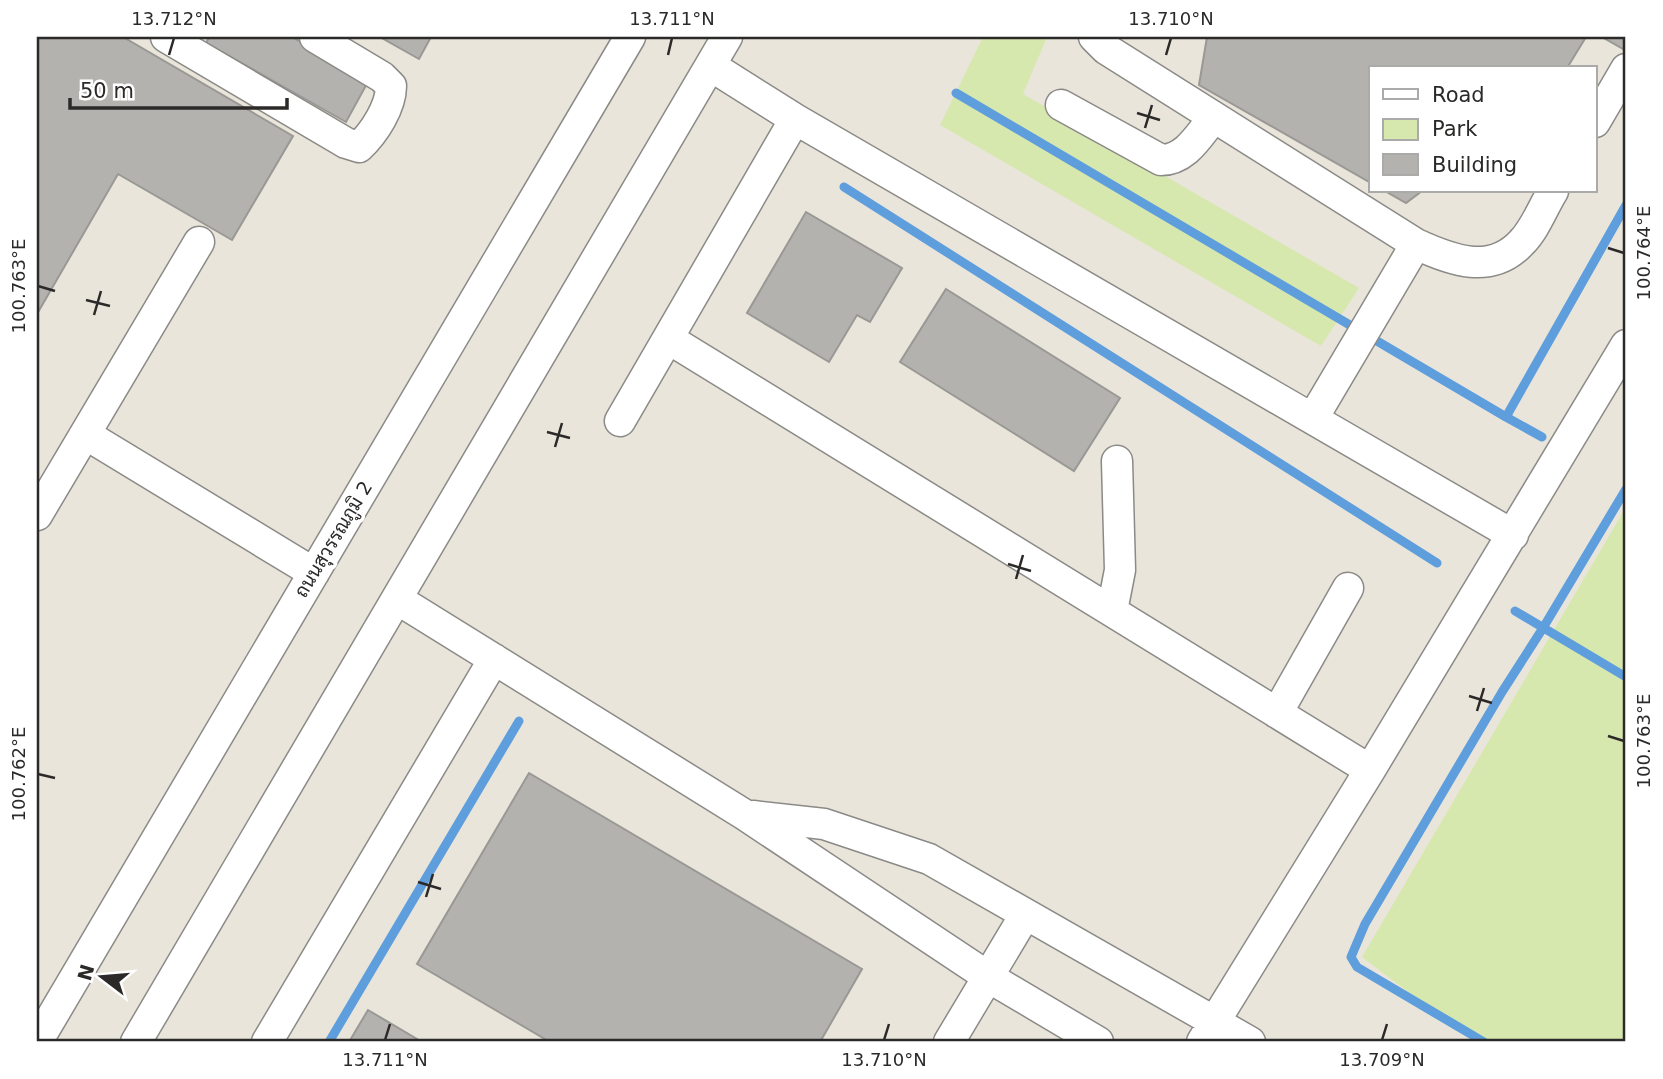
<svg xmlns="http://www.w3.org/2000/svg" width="1663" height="1079" font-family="'DejaVu Sans',Sarabun,sans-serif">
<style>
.built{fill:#e9e5da;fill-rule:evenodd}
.green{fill:#d7e8af}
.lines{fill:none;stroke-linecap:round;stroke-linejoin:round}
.stream{stroke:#5f9edc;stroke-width:9}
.building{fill:#b4b2af;stroke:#999895;stroke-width:2}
.minor-casing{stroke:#8b8a87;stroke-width:33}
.minor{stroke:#fff;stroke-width:30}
.ticks{fill:none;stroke:#2b2a29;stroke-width:2.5}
.labels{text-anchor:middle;stroke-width:7;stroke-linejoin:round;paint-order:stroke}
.street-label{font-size:19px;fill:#2b2a29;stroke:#fff}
.neatline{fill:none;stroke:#2b2a29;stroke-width:2.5}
.ticks-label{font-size:18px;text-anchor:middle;fill:#2b2a29}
</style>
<rect width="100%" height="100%" fill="#f0eeeb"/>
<path class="built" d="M37 37H1626V1042H37ZM1371 68H1595V191H1371Z"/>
<path class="green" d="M983 37H1047L1023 94 1359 288 1321 346 940 125Z
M1626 507V1042H1474L1362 957Z"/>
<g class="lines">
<path class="stream" d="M956 93 1506 417 1626 205
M844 187 1437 563
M1506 417 1542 437
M1515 611 1626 677
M329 1042 519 721
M1484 1042 1357 967 1351 957 1365 924 1502 692 1543 628 1626 489"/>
</g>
<path class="building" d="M37 37H123L293 136 232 240 118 174 37 314Z
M209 37H292L369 80 346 122 206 43Z
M380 37H431L419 59Z
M1207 37H1586L1567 68H1371V183L1199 85Z
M1602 37H1626V47L1625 50Z
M1385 191H1422L1406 203Z
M806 212 902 268 870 322 857 315 829 362 747 313Z
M946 289 1120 398 1074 471 900 362Z
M529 773 862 969 820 1042H550L417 964Z
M368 1010 422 1042H349Z"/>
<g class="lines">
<g class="minor-casing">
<path id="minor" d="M166 37 346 143 359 147C374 133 391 107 391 86L382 77 315 37
M1094 37 1106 49 1416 244C1451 260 1491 276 1522 242 1535 229 1543 207 1553 191
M711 66 795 119 1513 535
M1061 105 1161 160C1186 160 1199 135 1214 117
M1595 122 1626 69
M669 339 1370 770
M1313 418 1416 244
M620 421 795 119
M85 434 314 573
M37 515 199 242
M397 599 745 815 990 978 1098 1042
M1112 611 1120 570 1117 461
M1277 713 1348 588
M753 816 824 824 929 859 1250 1042
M37 1042 630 37
M136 1042 727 37
M267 1042 494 659
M949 1042 1025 915
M1202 1042 1370 770 1626 345"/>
</g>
<use href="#minor" class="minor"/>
</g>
<path class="ticks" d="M169 55 174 38M668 55 672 38M1166 55 1171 38M1137 113 1160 120M1145 128 1152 105M1608 248 1624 253M38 286 55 291M86 300 110 306M94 315 101 291M547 432 570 438M555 447 562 423M1008 564 1031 571M1016 579 1023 555M1469 696 1492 703M1477 711 1484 688M1608 736 1624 741M38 774 55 778M418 882 441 889M426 897 433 874M385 1040 390 1024M884 1040 889 1024M1382 1040 1387 1024"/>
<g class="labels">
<g class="street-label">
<text transform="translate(333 539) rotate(-59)" y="7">ถนนสุวรรณภูมิ 2</text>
</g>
</g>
<rect width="1663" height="1079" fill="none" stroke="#ffffff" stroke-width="77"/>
<rect x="1369" y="66" width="228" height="126" fill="#ffffff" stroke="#aaaaa9" stroke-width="2"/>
<rect x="1383" y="89" width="35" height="10" fill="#ffffff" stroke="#aaaaa9" stroke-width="2"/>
<text x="1432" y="102" font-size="21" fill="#2b2a29">Road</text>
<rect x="1383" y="119" width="35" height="21" fill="#d7e8af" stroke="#aaaaa9" stroke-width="2"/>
<text x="1432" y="136" font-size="21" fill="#2b2a29">Park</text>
<rect x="1383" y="154" width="35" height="21" fill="#b4b2af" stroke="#aaaaa9" stroke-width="2"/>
<text x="1432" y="172" font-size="21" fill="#2b2a29">Building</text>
<g transform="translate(102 977) rotate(286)" stroke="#ffffff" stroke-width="5" paint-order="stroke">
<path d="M0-5L12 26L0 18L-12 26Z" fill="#2b2a29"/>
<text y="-10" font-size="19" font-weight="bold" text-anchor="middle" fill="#2b2a29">N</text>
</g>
<path d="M70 98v10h217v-10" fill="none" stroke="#2b2a29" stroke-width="3.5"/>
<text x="80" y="98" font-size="21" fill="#2b2a29" stroke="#ffffff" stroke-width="5" paint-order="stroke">50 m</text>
<rect x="38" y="38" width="1586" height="1002" class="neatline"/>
<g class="ticks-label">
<text x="174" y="25">13.712°N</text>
<text x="672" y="25">13.711°N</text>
<text x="1171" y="25">13.710°N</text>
<text transform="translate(1644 253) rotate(-90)" y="6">100.764°E</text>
<text transform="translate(19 286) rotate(-90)" y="6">100.763°E</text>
<text transform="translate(1644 741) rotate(-90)" y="6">100.763°E</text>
<text transform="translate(19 774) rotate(-90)" y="6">100.762°E</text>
<text x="385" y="1066">13.711°N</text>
<text x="884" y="1066">13.710°N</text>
<text x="1382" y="1066">13.709°N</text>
</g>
</svg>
